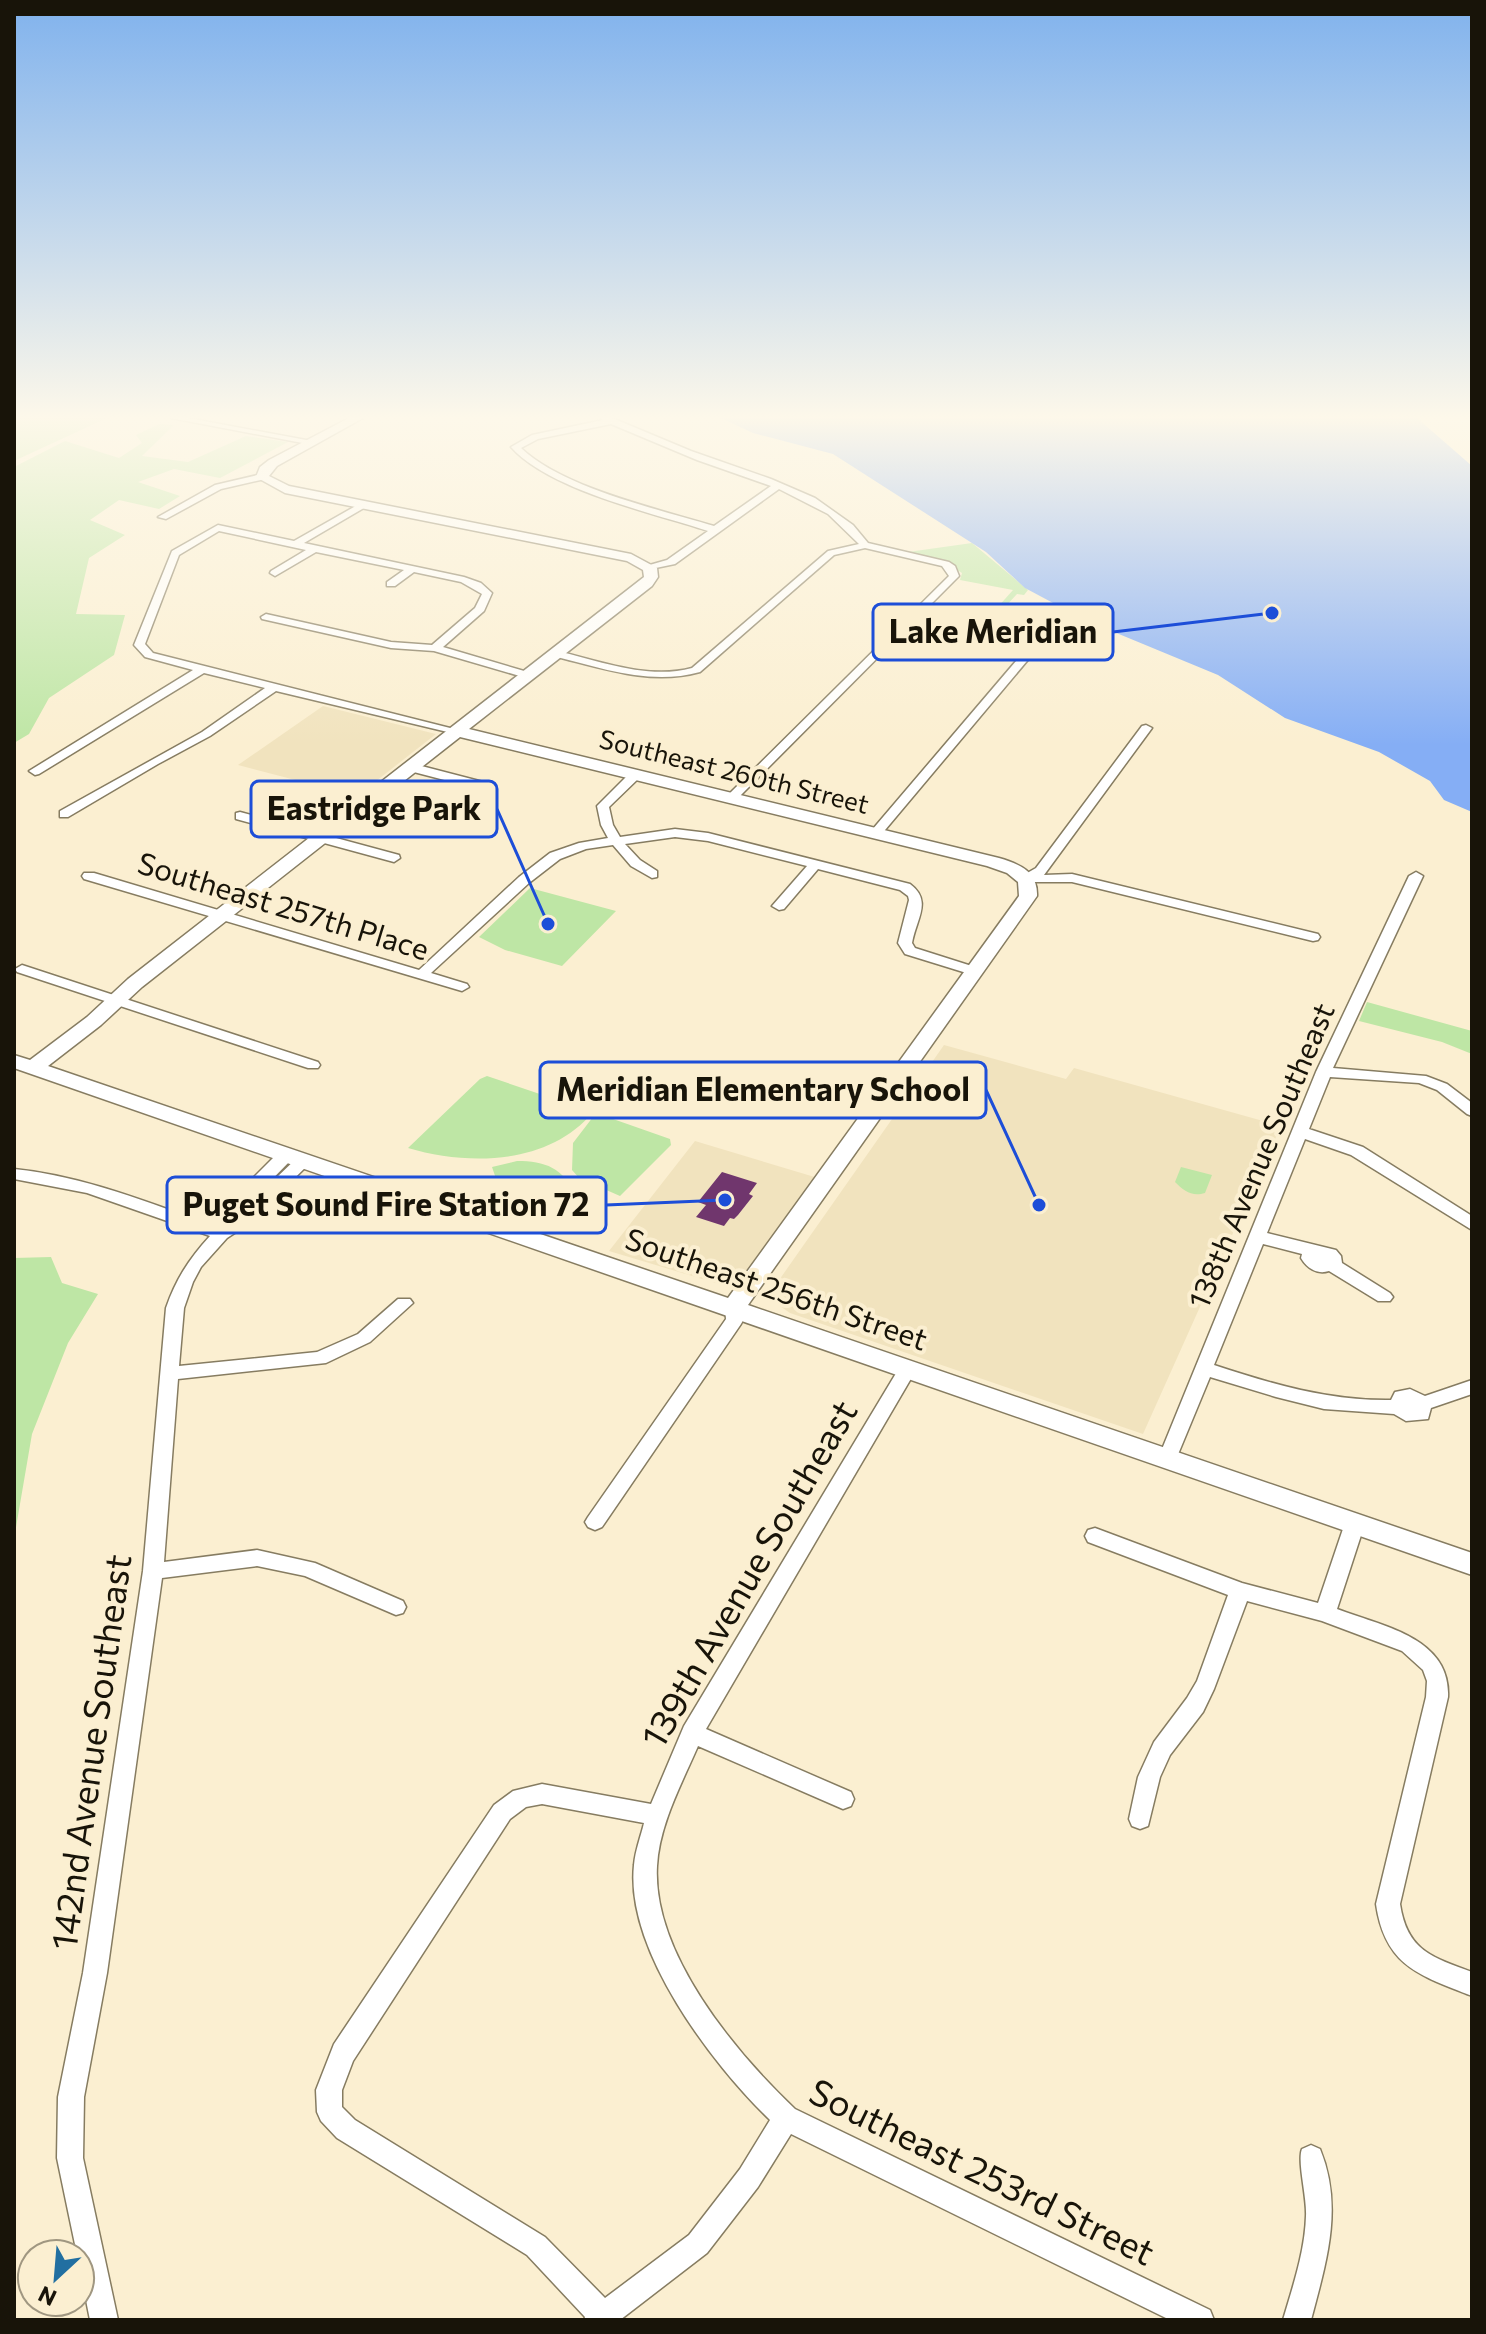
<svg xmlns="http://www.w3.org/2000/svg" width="1486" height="2334" font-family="Commissioner,sans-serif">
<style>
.built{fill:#f1e3be}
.green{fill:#bee6a5}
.water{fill:#85aef5}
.building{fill:#70366d}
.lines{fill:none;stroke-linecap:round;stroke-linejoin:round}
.street-casing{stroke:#867c61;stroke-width:3}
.secondary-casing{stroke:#867c61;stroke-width:3}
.street{fill:#fff;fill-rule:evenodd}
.secondary{fill:#fff;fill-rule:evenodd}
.labels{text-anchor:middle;stroke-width:8;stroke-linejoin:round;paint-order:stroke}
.far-street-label{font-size:26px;fill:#181409;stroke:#fbefd1}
.street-label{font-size:30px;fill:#181409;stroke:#fbefd1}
.near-street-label{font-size:36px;fill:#181409;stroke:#fbefd1}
.leader{fill:none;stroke:#1d4ed8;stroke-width:3}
.callout-dot{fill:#1d4ed8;stroke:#fbefd1;stroke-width:3}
.callout{fill:#fbefd1;stroke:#1d4ed8;stroke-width:3}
.callout-label{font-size:32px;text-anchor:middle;font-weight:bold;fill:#181409}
</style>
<rect width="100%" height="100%" fill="#fbefd1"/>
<path class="built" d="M323 706 436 734 357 796 238 765Z
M944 1045 1066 1079 1074 1068 1281 1126 1143 1434 790 1313 777 1304 774 1292 777 1283Z
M695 1141 818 1178 741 1279 729 1287 609 1251Z"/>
<path class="green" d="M14 418H107L14 461Z
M159 424 174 425 142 456 188 462 246 436 288 442 220 478 174 469 138 482 180 496 159 509 119 500 90 520 125 535 89 558 76 614 125 615 114 655 49 698 29 734 14 743V467L65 441 119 458 142 443 136 435Z
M972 543 1028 590 1024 595 1017 594 978 636 1029 647 1027 649 971 637 1013 590 960 580 962 573 943 561 901 553Z
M530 888 616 911 562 966 505 950 479 937Z
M1367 1002 1472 1031V1054L1442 1042 1359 1021Z
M487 1076 593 1112C549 1165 469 1166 408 1148L480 1079Z
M596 1113 670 1139 671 1145 620 1196 579 1178 572 1170 573 1143Z
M517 1161C545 1161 564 1168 575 1195L511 1210 506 1208 492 1167Z
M1181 1167 1212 1175 1205 1193C1192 1197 1184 1191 1175 1182Z
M51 1257 62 1283 98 1294 68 1343 32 1434 14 1539V1258Z"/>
<path class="water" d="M721 418H1417L1472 466V812L1444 800 1430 781 1379 752 1285 718 1218 675 1085 620 1025 588 986 552 833 454 753 433Z"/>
<path class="building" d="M722 1172 757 1183 749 1194 753 1196 738 1215 734 1219 730 1218 724 1226 696 1217 706 1205 698 1202Z"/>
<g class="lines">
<g class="street-casing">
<path id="street" d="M171 418H188L317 442 313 445Z
M601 418H612L691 451 771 479 815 498 853 525 868 543 949 562 955 566 959 576 735 801 731 802 725 798 949 576 942 566 865 548 834 555 700 672C650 686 602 668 553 656V652L557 651C600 661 648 680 692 668L828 551 859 544 828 514 779 489 675 564 646 570V566L667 560 708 531C653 513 549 490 511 447L532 435 603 420ZM611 424 697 460 771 486 714 526C658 509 563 488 521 448L538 439Z
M262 474 267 477 265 479 221 489 166 519 158 517 215 485Z
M361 503 369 505 304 543 464 577 481 583 492 593 484 611 443 647 531 673V677H523L434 651 391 648 262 619 261 617 266 614 391 642 432 645 475 608 482 594 461 582 414 572 395 586H387V582L404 570 316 552 275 576 270 573 271 571 306 550 219 531 179 555 145 644 153 653 462 731 456 734 276 691 210 736 158 764 68 817H60V811L202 732 265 688 204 673 39 774 35 775 29 771 193 670 145 657 134 645 172 551 218 525 294 541Z
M1039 634 1048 636 880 836H872V830Z
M1146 725 1152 728 1044 875 1072 874 1318 934 1320 937 1318 940 1313 941 1072 882H1022V876L1036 868 1142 726Z
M410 763 487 783 489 786 483 790 406 770 404 767Z
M635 771 639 772V778L609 807 613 825 620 837 675 829 708 833 910 884C933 901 916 919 912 943L915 948 978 968 980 971 973 975 905 954 898 943 909 900 908 896 900 890 818 869 784 909 779 910 772 906 807 866 708 841 675 837 625 844 640 860 657 871V877L652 878 631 866 613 845 586 849 560 859 529 883 431 973 467 984 469 987 462 991 84 879 82 876 84 873H94L419 970 519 877 550 853 579 843 608 838 601 825 597 806 631 772Z
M240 812 399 855 400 858 394 862 236 819V813Z
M1416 872 1423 876 1333 1068 1426 1076 1447 1084 1472 1103V1116L1467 1114 1437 1090 1419 1083 1330 1077 1309 1129 1363 1147 1472 1216V1230L1351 1155 1305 1139 1267 1233 1336 1250 1341 1256 1342 1263 1390 1293 1393 1297 1390 1301H1378L1329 1271C1317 1275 1307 1268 1301 1258L1302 1254 1263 1244 1214 1365C1272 1384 1329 1401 1391 1400L1395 1392 1410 1389 1425 1396 1472 1380V1394L1431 1408 1428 1419 1406 1421 1394 1414 1324 1409 1276 1397 1210 1377 1174 1464 1167 1466 1160 1464 1158 1459 1316 1072 1409 876Z
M22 965 318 1062 320 1065 318 1068H308L17 972 15 969Z
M286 1150 292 1151 294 1155 292 1159 234 1218 298 1157H310L312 1161 247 1225 227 1238 201 1267 193 1282 184 1308 179 1366 317 1352 358 1334 398 1299H410L413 1303 370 1342 326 1363 178 1379 164 1562 257 1550 315 1563 403 1601 406 1607 403 1613 396 1615 305 1576 257 1566 162 1578 107 1973 84 2097 83 2158 118 2320H90L80 2270V2254H77L57 2158 58 2097 83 1973 143 1571 166 1308C176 1279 189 1259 210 1236L87 1193 14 1179V1169C84 1176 149 1203 215 1226L221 1210 280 1151Z
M734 1301 740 1303C744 1309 745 1318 741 1324L602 1527 595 1530 588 1527 585 1522 588 1517 726 1319 725 1307 728 1303Z
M907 1363 913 1365 916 1370 706 1729 851 1792 854 1799 851 1806 843 1809 698 1746C682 1783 659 1825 657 1866 652 1953 735 2052 795 2109L1210 2310 1214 2320H1170L791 2134 758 2187 707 2253 620 2320H584L585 2317 527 2255 337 2138 321 2121 317 2112 316 2090 334 2044 494 1805 513 1791 542 1784 651 1804 684 1726 901 1365ZM542 1804 644 1823C641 1836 635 1851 634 1865 625 1950 712 2064 770 2120L740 2169 689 2235 605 2298 545 2237 355 2120 342 2107V2090L353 2061 510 1819 526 1807Z
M1355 1515 1362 1518 1365 1523 1337 1609C1381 1626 1451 1637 1448 1697L1400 1904C1407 1951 1432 1957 1472 1972V1996C1419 1975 1385 1966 1376 1904L1426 1697 1427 1681 1423 1670 1402 1651 1322 1621 1247 1601 1214 1689 1203 1712 1170 1755 1160 1777 1148 1826 1140 1829 1132 1826 1129 1819 1138 1777 1154 1742 1187 1698 1197 1681 1228 1595 1088 1542 1085 1536 1088 1530 1095 1528 1242 1583 1318 1603 1345 1523 1348 1518Z
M1311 2145 1320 2149C1344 2207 1326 2263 1311 2320H1283C1293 2286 1305 2251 1306 2216 1307 2197 1297 2161 1302 2149Z"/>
</g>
<g class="secondary-casing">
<path id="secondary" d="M349 418H363L277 466 269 476 289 486 631 554 657 568 658 577 652 586 469 729 999 858C1020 864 1038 872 1037 896L748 1305 1472 1553V1575L14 1068V1055L30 1060 87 1017 128 979 644 577 643 570 627 561 285 493 256 477 260 467 269 460ZM460 737 987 866 1007 873 1018 882 1019 896 728 1298 48 1066 101 1025 142 987Z"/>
</g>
<use href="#street" class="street"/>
<use href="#secondary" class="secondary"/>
</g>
<linearGradient id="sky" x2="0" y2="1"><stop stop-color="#80b2ed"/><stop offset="0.56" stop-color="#fdf8ea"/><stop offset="1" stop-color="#fdf8ea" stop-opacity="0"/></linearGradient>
<rect width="1486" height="745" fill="url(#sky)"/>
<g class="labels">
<g class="far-street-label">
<text transform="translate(734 772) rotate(14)" y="9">Southeast 260th Street</text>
</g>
<g class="street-label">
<text transform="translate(283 907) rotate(17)" y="10">Southeast 257th Place</text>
<text transform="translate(1262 1156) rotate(-67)" y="10">138th Avenue Southeast</text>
<text transform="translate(776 1290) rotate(19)" y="10">Southeast 256th Street</text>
</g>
<g class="near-street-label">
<text transform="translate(749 1574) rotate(-60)" y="13">139th Avenue Southeast</text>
<text transform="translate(91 1752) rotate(-82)" y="13">142nd Avenue Southeast</text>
<text transform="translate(982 2172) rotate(26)" y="13">Southeast 253rd Street</text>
</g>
</g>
<path class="leader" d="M1272 613L1113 632M548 924L497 809M1039 1205L986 1090M725 1200L606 1205"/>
<g class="callout-dot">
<circle cx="1272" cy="613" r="8"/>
<circle cx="548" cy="924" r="8"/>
<circle cx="1039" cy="1205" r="8"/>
<circle cx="725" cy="1200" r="8"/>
</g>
<g class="callout">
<rect x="873" y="604" width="240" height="56" rx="8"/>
<rect x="251" y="781" width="246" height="56" rx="8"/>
<rect x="540" y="1062" width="446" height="56" rx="8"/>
<rect x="167" y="1177" width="439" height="56" rx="8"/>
</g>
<g class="callout-label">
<text x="993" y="643">Lake Meridian</text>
<text x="374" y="820">Eastridge Park</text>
<text x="763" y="1101">Meridian Elementary School</text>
<text x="386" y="1216">Puget Sound Fire Station 72</text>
</g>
<rect width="1486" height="2334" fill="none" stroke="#181409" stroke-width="32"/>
<g transform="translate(56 2278) rotate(206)"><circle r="38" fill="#fbefd1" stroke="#a09781" stroke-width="2"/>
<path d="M0-6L14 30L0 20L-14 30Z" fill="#226fa1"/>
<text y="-12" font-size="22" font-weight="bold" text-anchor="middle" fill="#181409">N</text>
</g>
</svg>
